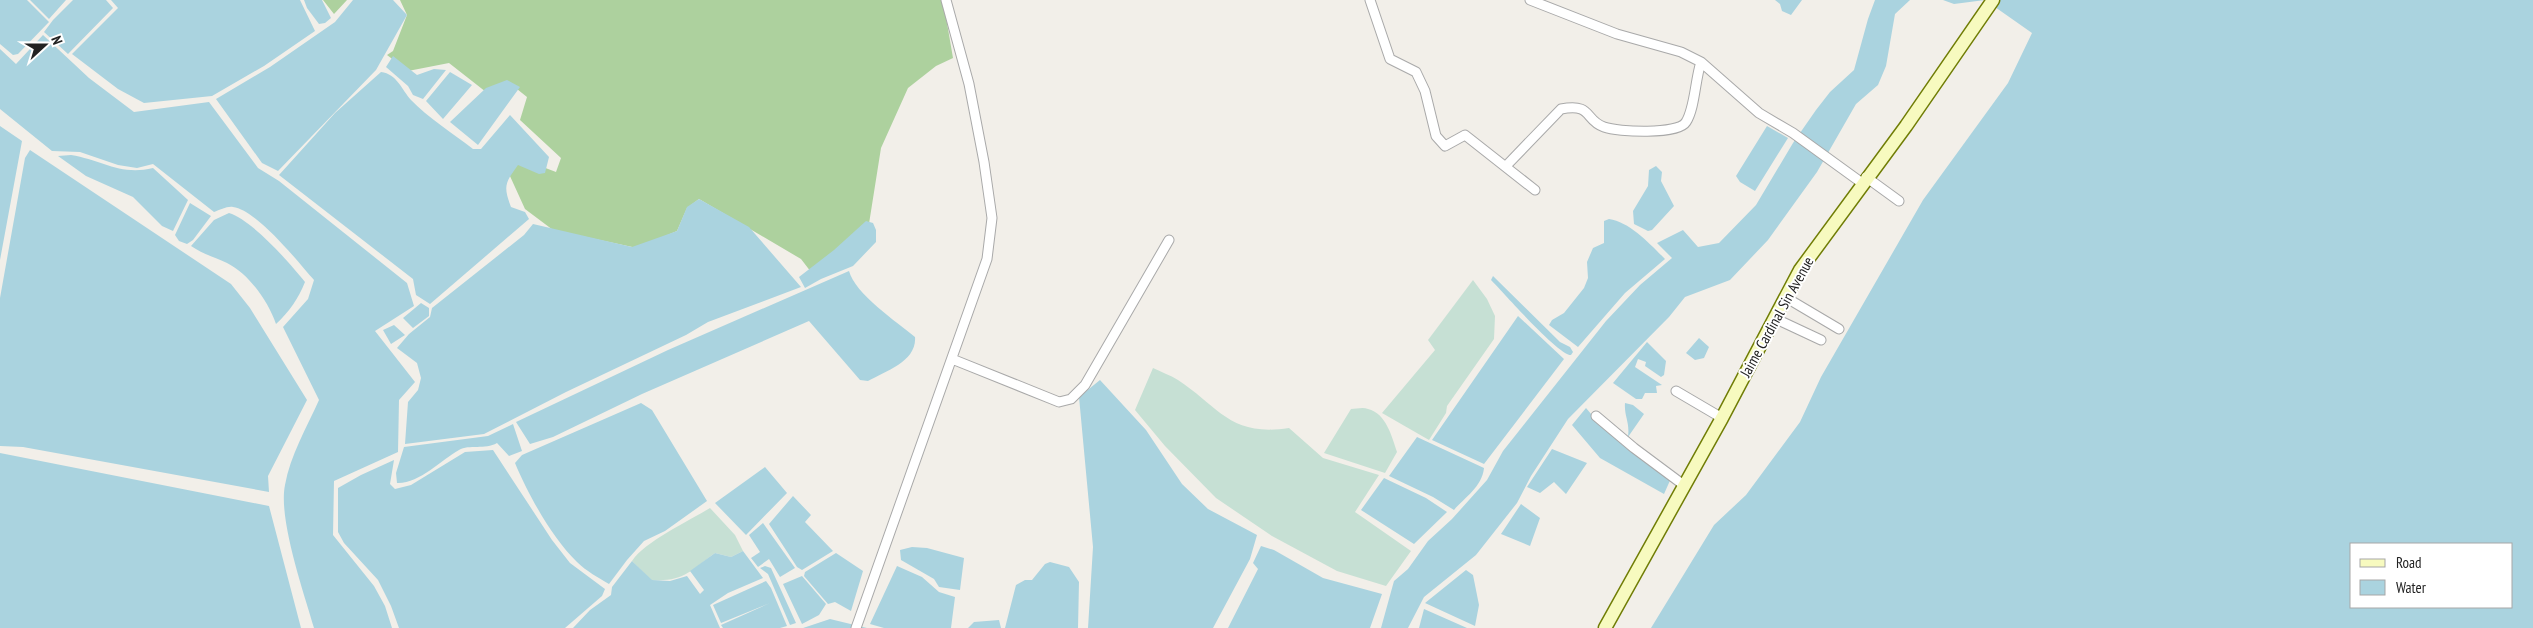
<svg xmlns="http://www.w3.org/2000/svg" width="2533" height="628" font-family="'PT Sans Narrow',sans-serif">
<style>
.forest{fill:#add19e}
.wetland{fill:#c6e0d4}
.water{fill:#aad3df;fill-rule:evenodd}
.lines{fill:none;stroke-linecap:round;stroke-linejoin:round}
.street-casing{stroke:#a9a9a9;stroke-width:11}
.secondary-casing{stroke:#707d05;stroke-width:15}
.street{stroke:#fff;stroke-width:9}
.secondary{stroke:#f7fabf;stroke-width:12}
.labels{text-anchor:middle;stroke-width:4;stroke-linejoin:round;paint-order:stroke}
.street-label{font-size:15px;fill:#222;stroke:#fff}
</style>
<rect width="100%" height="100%" fill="#f2efe9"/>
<path class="forest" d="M323 0H347L334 14Z
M400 0H943L953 58 936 66 908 88 881 148 868 230 811 272 801 259 699 199 687 208 677 231 637 248 553 230 525 209 498 150 556 172 561 158 520 120 527 97 512 85 486 92 449 63 408 71 387 55 393 51 407 15Z"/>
<path class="wetland" d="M1473 280 1487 299 1495 316 1494 339 1447 406 1446 413 1429 440 1382 413 1435 350 1428 340Z
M1153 368C1161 372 1170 375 1178 380 1219 407 1230 437 1289 428L1323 458 1379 475 1355 512 1411 551 1386 586 1337 571 1272 536 1216 498 1165 446 1135 410Z
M1351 409C1356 409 1363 407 1368 409 1386 413 1392 437 1397 452L1385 473 1324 453Z
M710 508 735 535 743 551 731 557 715 553C690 571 684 582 651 580L632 561C644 542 689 521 710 508Z"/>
<path class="water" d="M0 0H27L49 22 18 54 13 55 0 44Z
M30 0H66L49 19Z
M73 0H106L113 8 68 54 44 32 53 20Z
M111 0H300L315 31 264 66 212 96 144 103 118 89 72 54 118 8Z
M304 0H322L331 18 325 23 319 24 307 8Z
M353 0H393L407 15 376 70 278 171 262 163 216 99 270 67 335 22Z
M1775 0H1802L1791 15 1782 11 1780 4Z
M1875 0H1910L1895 14 1886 66 1878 85 1856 104 1817 172 1768 240 1730 280 1685 297 1669 317 1568 419 1531 476 1517 503 1476 555 1424 597 1408 628H1381L1394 581 1408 569 1428 541 1452 519 1487 480 1503 451 1606 321 1640 285 1672 258 1657 243 1683 230 1698 247 1719 243 1756 205 1793 143 1816 110 1830 92 1854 70 1868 19Z
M1943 0H2533V628H1651L1714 525 1746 495 1800 422 1821 377 1923 200 2008 83 2032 33 1985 0 1954 4ZM2352 544H2512V607H2352Z
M43 35 89 78 134 112 209 102 258 168 279 181 407 283 414 306 375 331 415 382 399 400 398 452 334 481 333 535 374 586 385 606 392 628H314C304 593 278 519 285 485 290 456 307 427 319 400L283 327 308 299 314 280C298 262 257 210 233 207 227 206 220 210 214 212L153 164 137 168 118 165 80 152 52 151 0 109V49L16 64Z
M393 56 417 75 434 69 446 70 423 99 413 95 408 86 386 67Z
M381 72C397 74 402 90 411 100 427 117 454 134 473 149H481L510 115 549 157 545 173 539 174 518 165C505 183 503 186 511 207L525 212 529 219 430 304 416 295 413 279 279 175 335 113Z
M450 72 472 85 443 119 426 101Z
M507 80 520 87 478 145 450 122 486 88Z
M0 126 22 141 0 260Z
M1767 126 1788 138 1755 191 1740 182 1736 176Z
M30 150 231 284 250 308 307 400 268 476 269 492 23 447 0 446V298L25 158Z
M71 155C102 160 120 176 153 168L188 200 173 231 162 226 133 197 86 176 58 156Z
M1656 166 1662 172 1661 181 1674 206 1652 230 1648 231 1634 224 1633 211 1648 186 1649 170Z
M699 199 749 227 801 287 708 322 686 335 566 392 484 434 405 444 408 402 418 390 421 378 417 363 397 348 409 334 430 317 432 308 524 235 533 224 632 247 677 231 687 207Z
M190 203 211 216 193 240 187 244 179 241 175 235Z
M229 213C252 220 289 262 305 282 298 299 290 311 276 324 268 301 249 274 227 263 214 257 203 254 191 246L214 220Z
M1609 219C1630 222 1650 244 1665 259L1625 293 1578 347 1549 325 1552 320 1564 313 1584 288 1588 278 1587 262 1593 248 1604 243V221Z
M866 221 873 223 876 230V242L853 266 821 279 805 288 799 277 834 250Z
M849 271C855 294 897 322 915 337 917 361 886 371 868 381L860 380 809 321 642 394 553 437 530 444 516 422 668 350Z
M1493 276 1560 342 1570 347 1573 352 1571 355C1558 355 1504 293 1491 280Z
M421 303 429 308V316L413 328 403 318Z
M1518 316 1564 359 1484 464 1432 440Z
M394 325 405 335 391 344 383 330Z
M1699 338 1709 347 1704 358 1695 360 1686 353Z
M1647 342 1666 361 1664 375 1661 377 1645 366 1646 362 1638 359 1635 367 1662 385 1656 386 1657 393H1645L1642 399H1636L1613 383Z
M1100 380 1146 430 1182 484 1208 509 1257 535 1250 559 1213 628H1088L1093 547 1079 397Z
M641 403 652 410 707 501 665 531 644 541 627 560 609 584C599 578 586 571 577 562 552 538 528 494 515 463L522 455Z
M1625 403 1633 405 1644 414 1628 437C1630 422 1624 416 1625 403Z
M1586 408 1603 428 1626 448 1672 476 1664 494 1600 458 1572 425Z
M513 424 522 451 509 456 497 443C485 450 469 444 459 450 441 460 419 484 397 483L396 473 404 447 488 436Z
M1417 437 1484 468C1482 487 1465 497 1454 510L1433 497 1389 476Z
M1552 449 1587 463 1566 494 1554 482 1540 493 1527 487Z
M493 450 552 540 570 563 605 589 602 596 565 628H399L391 606 378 580 344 543 338 532V488L361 475 394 460 390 484 395 489 411 485 465 452Z
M0 453 269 506 301 628H0Z
M765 467 787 493 746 535 715 503Z
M1384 478 1426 498 1447 512 1414 544 1361 510Z
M793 496 811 515 805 522 833 551 802 570 797 567 769 524Z
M1521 504 1540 518 1530 546 1501 534Z
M763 523 795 568 780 577 769 559 758 567 751 558 760 552 749 535Z
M1261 546 1274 550 1323 578 1382 594 1370 628H1228L1258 569 1253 563Z
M912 547 927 548 964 558 960 590 939 587 934 579 901 560 900 550Z
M743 551 763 578 728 593 710 605 720 628H573L590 610 611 595 612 587 632 561 652 580 670 581 687 576 700 594 704 590 690 571 715 553 731 557Z
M836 553 863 571 851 611 835 602 828 604 804 576 805 572Z
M1050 562 1069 567 1079 582 1078 628H1005L1016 585 1025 580H1032L1045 564Z
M765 566 771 568 796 623 790 625 768 574 760 568Z
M897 566 922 577 939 592 955 597 951 628H884L870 624Z
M1466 570 1473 575 1479 605 1475 626 1425 603Z
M802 576 826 604 819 615 802 624 783 584Z
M766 581 771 588 787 626 780 628H723L721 625 770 603 721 623 713 605Z
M1424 609 1467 628H1419Z
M830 619 867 628H803Z
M999 620 1001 628H968L974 622Z"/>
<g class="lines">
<g class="street-casing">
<path id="street" d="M1370 0 1390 59 1416 72 1425 91 1436 136 1445 146 1465 135 1535 190
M1530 0 1617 34 1681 52 1701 62 1759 113 1793 133 1862 183
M1506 166 1561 109C1593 103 1584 120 1604 127 1618 132 1678 135 1686 122 1695 108 1695 80 1701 62
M1866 177 1899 201
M1785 297 1839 329
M1774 318 1821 340
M952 359 1059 402 1071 399 1085 385 1169 240
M1676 391 1722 418
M1596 416 1634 448 1685 486
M856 628 987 259 992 218 984 162 969 84 946 0"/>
</g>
<g class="secondary-casing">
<path id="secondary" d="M1605 628 1722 418 1800 270 1906 126 1993 0"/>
</g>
<use href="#street" class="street"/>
<use href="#secondary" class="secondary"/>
</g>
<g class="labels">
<g class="street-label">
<text transform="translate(1777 317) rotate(-61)" y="5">Jaime Cardinal Sin Avenue</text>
</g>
</g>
<rect x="2350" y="543" width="162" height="65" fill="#ffffff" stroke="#a7a7a7"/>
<rect x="2360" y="559" width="25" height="8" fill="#f7fabf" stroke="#a7a7a7"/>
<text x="2396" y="568" font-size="15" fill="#222222">Road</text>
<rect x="2360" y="580" width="25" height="15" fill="#aad3df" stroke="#a7a7a7"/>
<text x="2396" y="593" font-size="15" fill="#222222">Water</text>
<g transform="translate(45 45) rotate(69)" stroke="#ffffff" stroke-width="4" paint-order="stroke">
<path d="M0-4L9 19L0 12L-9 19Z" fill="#222222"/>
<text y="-8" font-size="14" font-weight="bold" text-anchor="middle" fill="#222222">N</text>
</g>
</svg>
